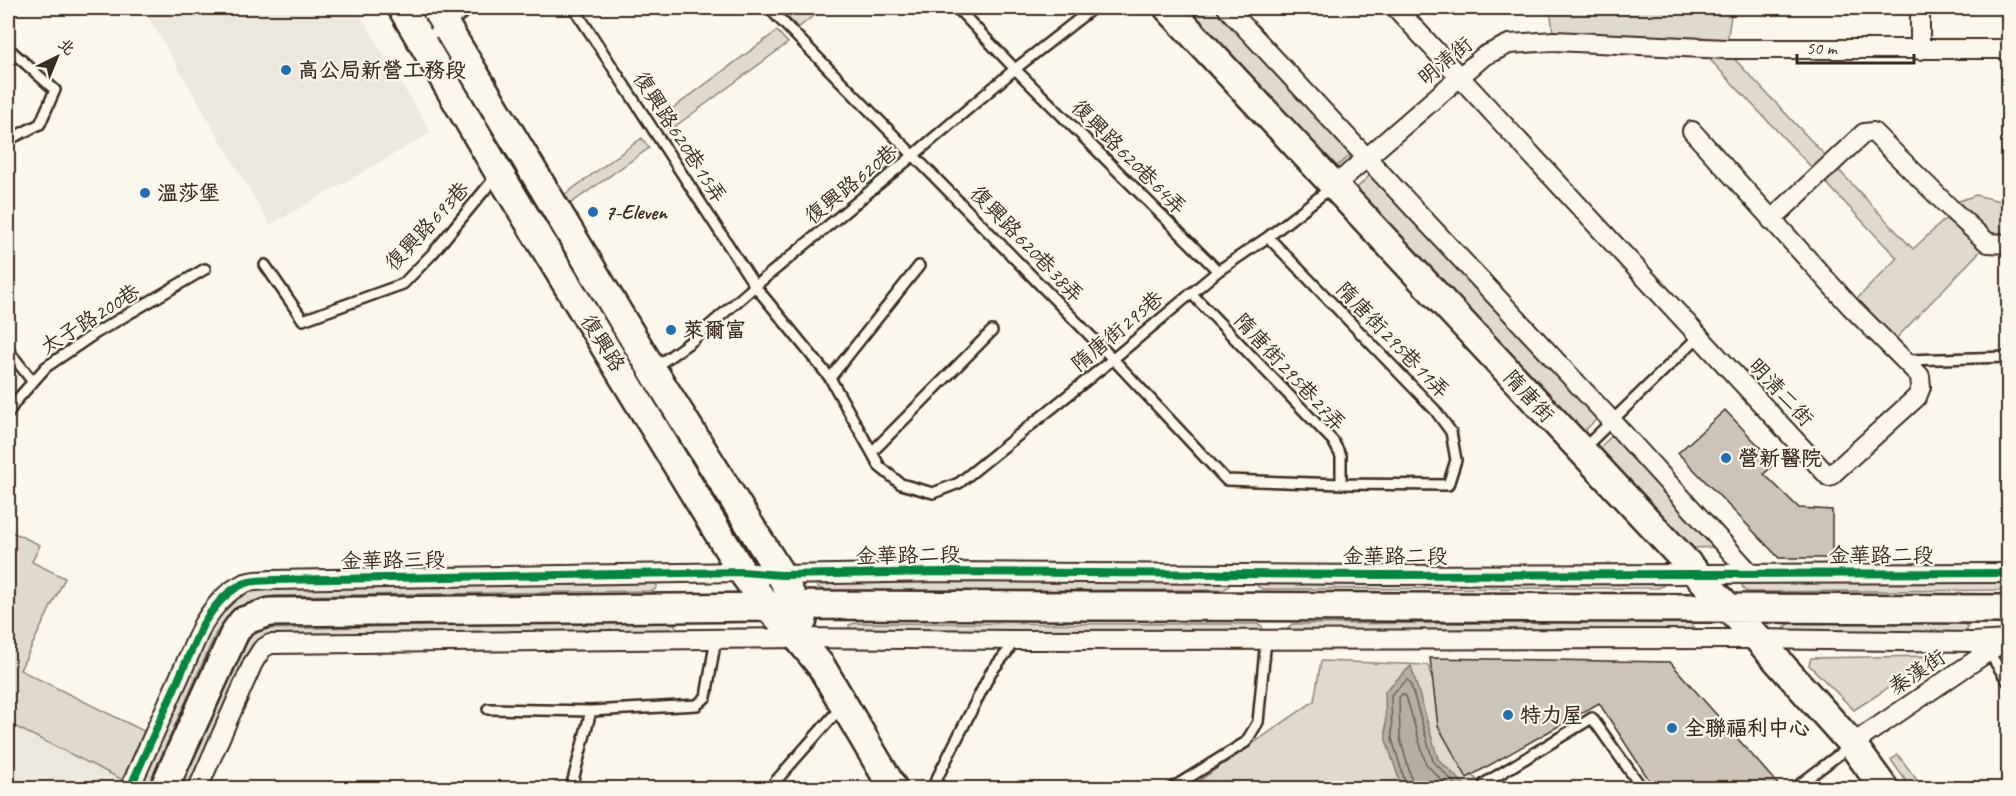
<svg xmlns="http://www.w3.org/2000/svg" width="2016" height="796" font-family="Caveat,'LXGW WenKai TC',sans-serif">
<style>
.built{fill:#ede8dd}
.green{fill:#dfd9ce;stroke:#8d8276;stroke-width:1.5}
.water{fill:#b6aea2;stroke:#85796d;stroke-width:1.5}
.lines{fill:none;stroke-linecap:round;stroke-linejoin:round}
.shore{stroke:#6c5f53;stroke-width:1.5}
.building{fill:#ccc4b9;stroke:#3b2a1e;stroke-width:1.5}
.lane-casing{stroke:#3b2a1e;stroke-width:14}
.street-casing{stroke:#3b2a1e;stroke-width:22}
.secondary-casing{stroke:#3b2a1e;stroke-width:32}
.lane{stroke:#fbf7ec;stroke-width:9}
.street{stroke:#fbf7ec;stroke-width:18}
.secondary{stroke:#fbf7ec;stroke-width:27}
.cycleway-casing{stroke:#fbf7ec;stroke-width:11}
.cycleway{stroke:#00873e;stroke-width:8}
.poi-dot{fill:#1f6fb2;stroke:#fbf7ec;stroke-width:2}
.labels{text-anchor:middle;stroke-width:4.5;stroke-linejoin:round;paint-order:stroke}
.street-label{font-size:21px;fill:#3b2a1e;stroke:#fbf7ec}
.poi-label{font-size:21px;font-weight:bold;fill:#3b2a1e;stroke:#fbf7ec;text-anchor:start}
</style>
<rect width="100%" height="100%" fill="#fbf7ec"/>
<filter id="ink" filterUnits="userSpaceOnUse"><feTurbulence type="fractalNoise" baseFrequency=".0167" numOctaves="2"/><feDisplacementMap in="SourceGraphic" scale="12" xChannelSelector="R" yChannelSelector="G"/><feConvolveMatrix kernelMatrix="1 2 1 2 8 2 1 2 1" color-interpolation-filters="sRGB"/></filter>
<g filter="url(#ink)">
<path class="built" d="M143 8H356L431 133 270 225Z
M8 723 129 783 126 788H8Z"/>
<path class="green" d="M779 8H823L798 28Z
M1186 8H1218L1354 152 1335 168Z
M1550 8H1732L1726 50 1913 249 1953 212 1947 205 1976 195 2008 203V244L1988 243 1889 346 1850 306 1897 258 1699 48 1554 41Z
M777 31 788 43 669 131 660 118Z
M642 138 649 148 570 204 564 195Z
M1372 173 1600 416 1582 433 1356 189Z
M1615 433 1722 547 1690 548 1598 449Z
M8 530 40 545 32 562 65 578 20 670 152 735 129 783 8 723Z
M2008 575V590L1751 592 1745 591 1742 586 1744 582Z
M819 578 1228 582 1229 586 1223 590 828 591C822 590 818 589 815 583Z
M656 581 657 587 653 591 275 596C244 602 235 607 216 633L147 788H135L219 610 251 587Z
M1664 582 1663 586 1658 588 1262 589 1257 586 1256 583Z
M670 621 676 626V633L267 639 192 788H180L244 645 253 635 264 629Z
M1957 621 1962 622 1968 628 1965 634H1787L1784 630 1786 626 1793 622Z
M1688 622 1695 628V632L1289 633 1288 628 1292 624Z
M855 623 1258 624 1262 626 1263 632H850L849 625Z
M1932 656 1930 661 1854 710 1809 665 1811 658Z
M1321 661 1428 665 1455 758 1485 788H1189L1314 701Z
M1898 755 1923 788H1911L1891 760Z"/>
<path class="water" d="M1411 666 1438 759 1468 788H1402L1386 740 1385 691Z"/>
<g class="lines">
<path class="shore" d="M1407 788 1392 739 1391 695 1407 680 1410 682 1433 761 1459 788
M1414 788 1400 738 1399 698 1402 694 1406 696 1426 764 1449 788"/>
</g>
<path class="building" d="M1725 410 1775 463 1764 474 1799 508 1832 510V558H1779L1678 453Z
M1430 658 1670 662 1782 789H1655L1599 703 1467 778 1438 726Z"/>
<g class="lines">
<g class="lane-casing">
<path id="lane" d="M574 8 755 286 830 378 880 467 901 484 933 493 959 483 1113 359 1218 271 1268 237 1332 187
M769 8 1113 359 1226 480 1341 484 1448 485 1456 460 1451 432 1435 410 1268 237
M957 8 1015 69 1218 271
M423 40 471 8
M8 48 55 90 40 124 8 140
M265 265 303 320 403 284 433 253 497 175
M1191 293 1333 441 1341 456V484
M8 350 33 382
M1906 360 2008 357
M654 368 693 340 755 286 915 154 1015 69 1093 8
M830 378 919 266
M8 414 15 402 46 367 96 333 205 269
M1584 448 1698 337
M872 452 992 331
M1988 651 2008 682
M488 709 591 711
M1485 783 1592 718 1642 788
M571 788 591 711 697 705 706 697 716 638
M778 788 774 783 842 706
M932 788 991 672 1008 651 1013 640
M1172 788 1246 742 1258 722 1266 639
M1795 788 1850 746"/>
</g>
<g class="street-casing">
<path id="street" d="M1227 8 1612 421 1751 574
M1396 8 1829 477 1917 397 1921 387 1920 376 1850 306 1692 131
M1920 8V50
M1334 186 1484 56 1509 44 1554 41 1726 49H2008
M1771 220 1864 133 1873 132 1954 212 1988 243 2008 244
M1852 744 2004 641
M130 788 203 624C213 608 225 592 243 584 251 580 263 581 272 580L742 572 781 575 942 572 1378 575 2008 573
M198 788 253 663 262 649 270 644 798 638 1013 640 1758 639 1973 642 2008 640"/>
</g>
<g class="secondary-casing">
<path id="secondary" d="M402 8 499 173 742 572 768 607 798 638 821 666 893 788
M435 8 652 369 781 575 803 620
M1168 8 1758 639 1852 744 1884 788
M164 788 235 632 243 621 270 612 768 607 795 605 2008 609"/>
</g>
<use href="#lane" class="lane"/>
<use href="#street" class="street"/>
<use href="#secondary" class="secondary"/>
<g class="cycleway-casing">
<path id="cycleway" d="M130 788 203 624C213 608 225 592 243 584 251 580 263 581 272 580L742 572 781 575 942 572 1378 575 2008 573"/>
</g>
<use href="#cycleway" class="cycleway"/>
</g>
</g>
<g class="poi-dot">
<circle cx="286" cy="70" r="6"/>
<circle cx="145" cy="193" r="6"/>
<circle cx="593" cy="212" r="6"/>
<circle cx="671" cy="330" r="6"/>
<circle cx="1726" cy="458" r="6"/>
<circle cx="1508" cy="715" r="6"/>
<circle cx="1672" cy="728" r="6"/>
</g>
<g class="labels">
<g class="street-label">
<text transform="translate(1445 61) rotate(-39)" y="7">明清街</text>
<text transform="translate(680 137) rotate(57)" y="7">復興路620巷15弄</text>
<text transform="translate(1129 157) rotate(45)" y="7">復興路620巷64弄</text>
<text transform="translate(851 184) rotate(-39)" y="7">復興路620巷</text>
<text transform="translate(427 226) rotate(-47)" y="7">復興路693巷</text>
<text transform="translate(1027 244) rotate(46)" y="7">復興路620巷38弄</text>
<text transform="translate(90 319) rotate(-32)" y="7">太子路200巷</text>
<text transform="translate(1117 331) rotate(-40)" y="7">隋唐街295巷</text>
<text transform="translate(1393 340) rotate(46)" y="7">隋唐街295巷11弄</text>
<text transform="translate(603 343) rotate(58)" y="7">復興路</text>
<text transform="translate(1290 372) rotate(47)" y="7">隋唐街295巷27弄</text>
<text transform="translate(1781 392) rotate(47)" y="7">明清二街</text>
<text transform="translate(1529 396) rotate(47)" y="7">隋唐街</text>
<text transform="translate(908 555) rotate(-1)" y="7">金華路二段</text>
<text x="1881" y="562">金華路二段</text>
<text x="1395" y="563">金華路二段</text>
<text transform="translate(393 560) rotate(-1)" y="7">金華路三段</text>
<text transform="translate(1917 672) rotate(-34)" y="7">秦漢街</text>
</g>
<g class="poi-label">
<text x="298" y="77">高公局新營工務段</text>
<text x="157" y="200">溫莎堡</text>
<text x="605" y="219">7-Eleven</text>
<text x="683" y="337">萊爾富</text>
<text x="1738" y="465">營新醫院</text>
<text x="1520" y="722">特力屋</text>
<text x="1684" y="735">全聯福利中心</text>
</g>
</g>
<rect width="2016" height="796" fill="none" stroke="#fbf7ec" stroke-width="30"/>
<rect x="15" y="15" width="1986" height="766" fill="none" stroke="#3b2a1e" stroke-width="2" filter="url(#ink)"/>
<g transform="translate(57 57) rotate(43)" stroke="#fbf7ec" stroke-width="4.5" paint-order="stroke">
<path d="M0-4.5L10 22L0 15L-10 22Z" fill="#3b2a1e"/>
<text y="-9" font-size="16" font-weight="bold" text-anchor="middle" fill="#3b2a1e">北</text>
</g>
<path d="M1797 54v9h117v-9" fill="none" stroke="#3b2a1e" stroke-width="3"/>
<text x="1806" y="54" font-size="18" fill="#3b2a1e" stroke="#fbf7ec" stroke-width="4.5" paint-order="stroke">50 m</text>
</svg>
